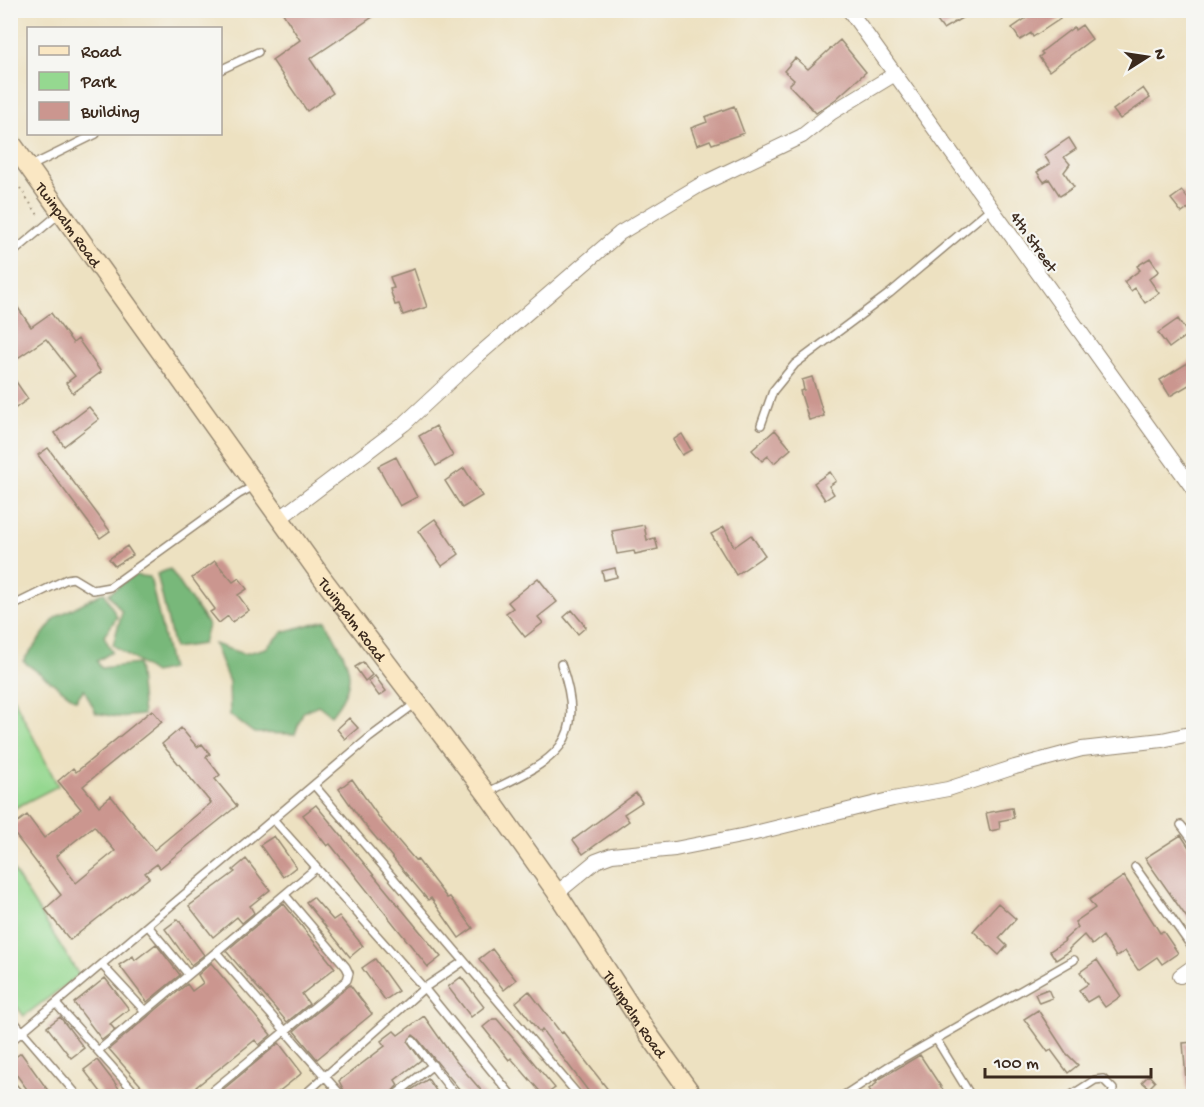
<svg xmlns="http://www.w3.org/2000/svg" width="1204" height="1107" font-family="'Gochi Hand',sans-serif">
<style>
.green{fill:#95d890;stroke:#688157;stroke-width:1.5}
.forest{fill:#78b87a;stroke:#5a714c;stroke-width:1.5}
.building{fill:#cb968f;fill-rule:evenodd}
.lines{fill:none;stroke-linecap:round;stroke-linejoin:round}
.service-casing{stroke:#948670;stroke-width:10}
.minor-casing{stroke:#948670;stroke-width:16}
.secondary-casing{stroke:#948670;stroke-width:21}
.path{stroke:#948670;stroke-width:2;stroke-dasharray:1.5 4.5;stroke-linecap:butt}
.service{stroke:#fff;stroke-width:7}
.minor{stroke:#fff;stroke-width:14}
.secondary{stroke:#fae7c3;stroke-width:18}
.labels{text-anchor:middle;stroke-width:4.5;stroke-linejoin:round;paint-order:stroke}
.street-label{font-size:16px;fill:#3b2a1e;stroke:#f6f6f2}
</style>
<rect width="100%" height="100%" fill="#f6f6f2"/>
<filter id="ink" filterUnits="userSpaceOnUse"><feTurbulence type="fractalNoise" baseFrequency=".0167" numOctaves="2"/><feDisplacementMap in="SourceGraphic" scale="12" xChannelSelector="R" yChannelSelector="G"/><feConvolveMatrix kernelMatrix="1 2 1 2 8 2 1 2 1" color-interpolation-filters="sRGB"/></filter>
<filter id="wash" filterUnits="userSpaceOnUse"><feTurbulence type="fractalNoise" baseFrequency=".008" numOctaves="4" result="noise"/><feDisplacementMap in="SourceGraphic" scale="24" xChannelSelector="R" yChannelSelector="G"/><feGaussianBlur stdDeviation="1.35" result="paint"/><feColorMatrix in="noise" values="0 0 0 0 0 0 0 0 0 0 0 0 0 0 0 0 0 1.4 0 .05"/><feComposite in="paint" operator="in"/></filter>
<g filter="url(#wash)">
<rect width="100%" height="100%" fill="#ede1c1"/>
<path class="green" d="M10 691 58 786 11 810H10Z
M10 865 79 975 24 1016 11 999Z"/>
<path class="forest" d="M170 569 208 625 203 644 174 648 157 574Z
M133 575 150 577 171 669 154 673 113 645 122 612 109 594Z
M104 592 117 617 104 636 112 652 97 661 101 668 138 664 143 715 117 717 96 713 84 689 76 700 23 661 56 617Z
M326 620C345 661 364 675 331 715L318 705 303 712 295 734 254 733 230 715 229 682 214 644 244 654 266 648 283 632Z"/>
<g id="blocks">
<path class="building" d="M281 10H383L310 59 333 93 307 111 272 60 300 40Z
M929 10H956L962 18 943 29Z
M1038 10H1054L1060 19 1033 37 1031 33 1020 40 1012 28Z
M1082 25 1092 39 1049 71 1039 57 1043 54 1041 52 1074 27 1075 30Z
M840 40 866 72 836 99 816 113 789 85 794 80 784 71 795 58 808 69Z
M1143 88 1150 98 1120 119 1113 110Z
M734 106 744 133 712 144 710 140 697 145 691 128 707 122 705 117Z
M1069 138 1076 149 1064 157 1070 164 1064 172 1074 187 1060 196 1049 179 1044 182 1037 172 1050 164 1044 155Z
M1182 191 1193 205 1182 213 1171 199Z
M1150 258 1159 271 1149 279 1159 293 1145 303 1135 288 1131 291 1124 282 1140 270 1137 266Z
M414 269 427 307 403 315 399 304 395 305 390 289 394 288 390 277Z
M10 296 31 327 51 313 73 343 78 339 101 372 73 393 66 383 75 376 46 339 10 363Z
M1178 319 1188 334 1169 348 1158 333Z
M1194 359V382L1170 396 1160 380Z
M10 373 28 399 10 412Z
M812 377 824 416 809 420 800 391 804 390 802 380Z
M89 407 99 419 64 446 55 433Z
M436 426 453 456 436 466 419 436Z
M775 430 791 449 774 463 768 456 762 461 752 450Z
M682 434 691 450 682 455 673 440Z
M48 448 110 531 100 538 38 455Z
M396 457 417 497 400 506 378 466Z
M464 468 482 496 462 508 445 481Z
M830 472 836 481 829 486 834 494 825 500 814 483Z
M435 519 459 554 442 566 418 531Z
M644 525 647 540 655 538 658 549 635 554 634 551 617 554 612 531Z
M724 527 734 547 751 535 765 555 736 575 711 534Z
M127 546 133 555 115 566 109 559Z
M215 561 233 582 239 578 247 589 238 595 249 610 232 622 228 616 219 623 210 612 215 609 192 578Z
M615 568 617 577 604 580 602 571Z
M538 578 557 602 538 617 543 623 525 637 506 613 513 608 508 602Z
M572 610 586 627 578 634 564 617Z
M363 662 372 675 365 681 355 667Z
M375 676 386 691 379 696 368 681Z
M152 710 162 722 83 786 99 806 111 796 154 850 211 803 162 744 181 728 197 747 202 744 210 754 206 757 220 775 215 779 237 806 160 868 157 864 145 873 149 878 70 940 45 909 61 895 10 828 27 815 44 838 81 809 58 781 73 768 76 772ZM94 826 115 851 76 883 56 856Z
M349 718 358 728 345 739 337 729Z
M352 779 383 823 415 860 417 859 447 898 450 897 473 928 459 938 431 898 428 900 361 820 339 789Z
M636 793 642 802 624 814 629 821 583 854 573 840Z
M316 805 441 957 428 967 330 844 327 846 303 815Z
M1012 808 1014 818 999 821 1000 829 990 831 986 813Z
M1181 835 1194 855V928L1145 858Z
M274 836 296 867 283 877 260 845Z
M246 859 270 890 250 906 254 913 242 923 237 917 213 937 189 906 235 872 233 870Z
M1124 876 1160 933 1163 931 1178 953 1162 964 1157 957 1138 970 1125 951 1116 957 1103 936 1092 945 1084 935 1069 949 1070 951 1056 960 1050 951 1065 941 1064 940 1078 927 1075 922 1095 908 1089 900Z
M313 897 333 920 339 916 363 946 350 957 306 902Z
M283 903 335 968 302 994 309 1004 287 1022 226 951Z
M998 903 1016 919 999 938 1007 946 999 955 973 931Z
M178 919 204 955 191 965 165 929Z
M156 944 180 975 147 1002 119 965 133 956 135 960Z
M492 949 516 980 504 990 479 959Z
M375 959 398 991 385 1000 362 968Z
M1097 960 1121 996 1105 1007 1097 996 1087 1002 1079 990 1088 984 1080 972Z
M211 963 271 1035 259 1045 255 1040 196 1087 197 1089 188 1096H150L109 1049 187 984 192 991 203 983 198 975Z
M461 977 484 1007 471 1017 448 987Z
M105 978 129 1009 110 1024 115 1030 102 1040 74 1003Z
M350 985 372 1014 317 1059 294 1031Z
M1048 989 1052 998 1039 1003 1035 994Z
M529 991 561 1033 563 1032 613 1096H592L542 1030 540 1033 516 1002Z
M1038 1010 1066 1053 1078 1065 1068 1073 1051 1050 1048 1052 1024 1019Z
M424 1016 455 1060 486 1096H465L417 1038 413 1035 408 1042 421 1060 395 1080 398 1085 388 1096H347L339 1081 385 1046 381 1041 394 1031 398 1035Z
M60 1017 84 1048 71 1058 47 1027Z
M493 1019H497L555 1088 544 1096 511 1058 509 1060 483 1027Z
M1194 1042V1090L1187 1091 1183 1043Z
M279 1043 302 1073 273 1096H226L221 1091Z
M21 1053 52 1096H32L10 1066V1061Z
M920 1055 947 1096H874L869 1089 877 1083 876 1081Z
M97 1060 121 1091 114 1096H104L84 1070Z
M1149 1075 1155 1082 1149 1088 1142 1082Z
M428 1079 437 1092 431 1096H402Z"/>
</g>
</g>
<g filter="url(#ink)">
<use href="#blocks" fill-opacity="0" stroke="#948670" stroke-width="1.5"/>
<g class="lines">
<g class="service-casing">
<path id="service" d="M220 70 258 52
M29 167 96 134
M10 255 59 214
M761 425 773 391 795 364 890 293 991 208
M10 607 67 579 73 578 93 590 110 587 239 494 254 486
M314 785 579 1096
M488 792C555 760 589 744 561 664
M273 819 424 988 512 1096
M1181 825 1194 842
M1135 867 1194 950
M148 926 188 974
M216 952 342 1096
M102 965 144 1010
M57 1005 138 1096
M10 1017 78 1096
M936 1039 971 1096
M413 1041 456 1096
M10 1042 369 738 416 703
M99 1050 316 868
M10 1084 21 1096
M206 1096 347 980 349 973 346 967 285 895
M303 1096 424 988 464 961
M394 1096 433 1065
M843 1096 889 1066 1074 960
M1070 1096 1095 1080 1103 1079 1113 1089 1112 1096"/>
</g>
<g class="minor-casing">
<path id="minor" d="M849 10 1194 490
M279 519 404 424 475 358 620 233 700 185 802 136 831 113 895 74
M557 893 596 861 612 855 675 849 751 834 893 799 948 789 1015 767 1082 749 1162 740 1194 733
M1180 976 1194 966"/>
</g>
<g class="secondary-casing">
<g id="secondary">
<path id="s1" d="M10 141 323 579 486 793 557 893 647 1032 693 1096"/>
</g>
</g>
<path class="path" d="M10 173 40 218"/>
<use href="#service" class="service"/>
<use href="#minor" class="minor"/>
<use href="#secondary" class="secondary"/>
</g>
</g>
<g class="labels">
<g class="street-label">
<text dy="6" stroke="none"><textPath href="#s1" startOffset="102">Twinpalm Road</textPath></text>
<text transform="translate(1035 241) rotate(55)" y="6">4th Street</text>
<text dy="6" stroke="none"><textPath href="#s1" startOffset="588">Twinpalm Road</textPath></text>
<text dy="6" stroke="none"><textPath href="#s1" startOffset="1074">Twinpalm Road</textPath></text>
</g>
</g>
<rect width="1204" height="1107" fill="none" stroke="#f6f6f2" stroke-width="36"/>
<rect x="27" y="27" width="195" height="108" fill="#f6f6f2" stroke="#aba49d" stroke-width="1.5"/>
<rect x="39" y="46" width="30" height="9" fill="#fae7c3" stroke="#aba49d" stroke-width="1.5"/>
<text x="81" y="57" font-size="18" fill="#3b2a1e">Road</text>
<rect x="39" y="72" width="30" height="18" fill="#95d890" stroke="#aba49d" stroke-width="1.5"/>
<text x="81" y="87" font-size="18" fill="#3b2a1e">Park</text>
<rect x="39" y="102" width="30" height="18" fill="#cb968f" stroke="#aba49d" stroke-width="1.5"/>
<text x="81" y="117" font-size="18" fill="#3b2a1e">Building</text>
<g transform="translate(1147 57) rotate(78)" stroke="#f6f6f2" stroke-width="4.5" paint-order="stroke">
<path d="M0-4.5L10 22L0 15L-10 22Z" fill="#3b2a1e"/>
<text y="-9" font-size="16" font-weight="bold" text-anchor="middle" fill="#3b2a1e">N</text>
</g>
<path d="M985 1068v9h166v-9" fill="none" stroke="#3b2a1e" stroke-width="3"/>
<text x="994" y="1068" font-size="18" fill="#3b2a1e" stroke="#f6f6f2" stroke-width="4.5" paint-order="stroke">100 m</text>
</svg>
